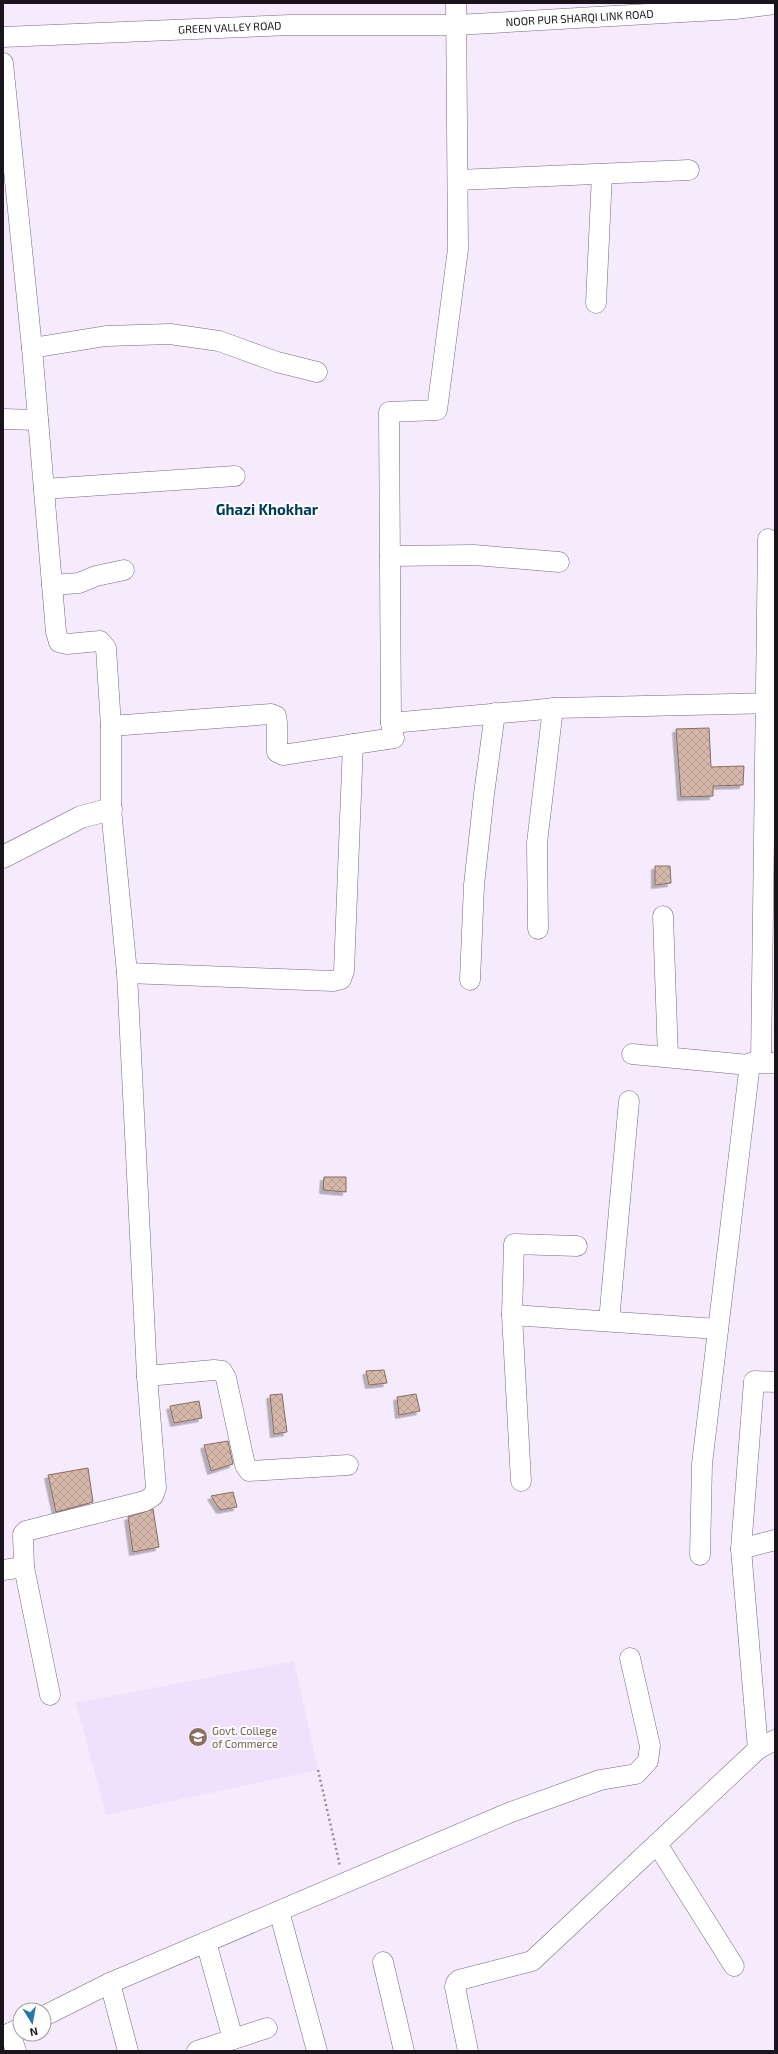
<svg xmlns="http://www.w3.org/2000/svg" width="778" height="2054" font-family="'Exo 2',sans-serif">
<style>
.built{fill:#f1e0fc}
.building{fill:url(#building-cross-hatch);stroke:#886d5f;filter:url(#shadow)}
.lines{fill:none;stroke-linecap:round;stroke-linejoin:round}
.minor-casing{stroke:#766880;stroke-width:21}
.tertiary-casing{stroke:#766880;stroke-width:23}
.path{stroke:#958d9b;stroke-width:2.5;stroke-dasharray:2 3;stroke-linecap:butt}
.minor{stroke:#fff;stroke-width:20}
.tertiary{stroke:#fff;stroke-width:22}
.labels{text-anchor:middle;stroke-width:4;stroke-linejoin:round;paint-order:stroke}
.street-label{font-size:11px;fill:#1a141d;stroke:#fdfdfd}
.education-label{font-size:11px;fill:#785e54;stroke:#fdfdfd;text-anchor:start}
.district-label{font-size:15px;font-weight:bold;fill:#003a5b;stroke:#fdfdfd}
</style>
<defs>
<pattern id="building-cross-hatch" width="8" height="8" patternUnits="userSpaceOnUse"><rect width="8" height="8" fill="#d5b8a9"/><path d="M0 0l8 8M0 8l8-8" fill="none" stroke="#b69d91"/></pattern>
<filter id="shadow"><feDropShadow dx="-3.5" dy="3.5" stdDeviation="0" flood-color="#0004"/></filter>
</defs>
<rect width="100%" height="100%" fill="#f5ebfc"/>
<path class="built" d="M294 1661 318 1770 106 1815 76 1703Z"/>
<path class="building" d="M709 728 711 767 744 766 743 785 713 786V796L681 797 676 729Z
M655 866H670L671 883 655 885Z
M324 1177H346V1192L323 1190Z
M384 1370 387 1383 369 1385 366 1371Z
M282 1394 287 1432 274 1434 270 1395Z
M416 1394 420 1411 399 1415 397 1397Z
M199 1401 202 1418 174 1423 170 1406Z
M228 1441 233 1464 211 1471 204 1445Z
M88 1468 93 1502 56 1512 48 1475Z
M233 1492 237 1507 220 1510 211 1496Z
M153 1509 159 1547 133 1552 128 1517Z"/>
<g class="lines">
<g class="minor-casing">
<g id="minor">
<path id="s1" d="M3 37 290 25H456L735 9 775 4"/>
<path d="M3 63 32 348 56 632 59 642 67 644 100 641 106 648 111 726V809L127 973 147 1376 156 1488 153 1496 145 1501 26 1531 23 1534 24 1567 50 1695"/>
<path d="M458 180 689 170"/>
<path d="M596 303 602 174"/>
<path d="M32 348 106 336 170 334 219 341 277 362 317 372"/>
<path d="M3 419 38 420"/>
<path d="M44 489 235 476"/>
<path d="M390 556 474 555 559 562"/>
<path d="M52 585 79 583 96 576 124 570"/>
<path d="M391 723 389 412 437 410 458 249 456 3"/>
<path d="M111 726 271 714 276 716 277 723V752L283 755 394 738 391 723 557 708 775 703"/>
<path d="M663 916 668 1057"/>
<path d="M538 929 537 843 553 708"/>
<path d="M127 973 333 981 341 979 344 971 353 744"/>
<path d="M470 980 474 885 484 794 495 713"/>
<path d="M632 1054 749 1065"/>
<path d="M761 1062 768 539"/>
<path d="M512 1315 718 1329"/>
<path d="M609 1321 629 1101"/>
<path d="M147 1376 214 1370 222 1371 226 1378 245 1465 249 1471 348 1465"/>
<path d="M521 1481 512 1315 514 1244 577 1246"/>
<path d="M741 1549 775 1540"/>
<path d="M700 1555 702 1464 750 1063H775"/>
<path d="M3 1570 24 1567"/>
<path d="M758 1749 741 1549 754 1381 775 1382"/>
<path d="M657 1844 734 1966"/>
<path d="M279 1911 317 2051"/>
<path d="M206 1942 233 2039"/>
<path d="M383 1962 404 2051"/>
<path d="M110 1983 128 2051"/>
<path d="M44 2016 110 1983 511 1812 600 1780 636 1774 648 1761 650 1746 630 1658"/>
<path d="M10 2033 16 2051"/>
<path d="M3 2037 20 2028"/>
<path d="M197 2051 267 2028"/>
<path d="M468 2051 455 1987 456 1983 459 1980 532 1961 758 1749 775 1740"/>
</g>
</g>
<g class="tertiary-casing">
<path id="tertiary" d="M3 857 81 817 111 809"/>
</g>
<path class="path" d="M318 1770 340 1866"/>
<use href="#minor" class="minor"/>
<use href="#tertiary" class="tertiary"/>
</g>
<defs>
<g id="university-disc" transform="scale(1)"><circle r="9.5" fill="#8d6e63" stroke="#fdfdfd"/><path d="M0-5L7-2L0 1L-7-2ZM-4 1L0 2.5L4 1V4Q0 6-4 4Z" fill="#fff"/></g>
</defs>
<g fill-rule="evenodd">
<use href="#university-disc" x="198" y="1737"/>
</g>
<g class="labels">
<g class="street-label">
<text dy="4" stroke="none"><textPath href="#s1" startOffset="577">NOOR PUR SHARQI LINK ROAD</textPath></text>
<text dy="4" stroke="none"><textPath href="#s1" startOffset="227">GREEN VALLEY ROAD</textPath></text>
</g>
<g class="education-label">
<text x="212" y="1735">Govt. College<tspan x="212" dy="13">of Commerce</tspan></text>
</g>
<g class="district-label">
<text x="267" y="515">Ghazi Khokhar</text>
</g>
</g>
<rect width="778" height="2054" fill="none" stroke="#1a141d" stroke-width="8"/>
<g transform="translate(32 2022) rotate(169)"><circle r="19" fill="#fdfdfd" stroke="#a2a0a3"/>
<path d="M0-3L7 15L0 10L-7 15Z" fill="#2977a9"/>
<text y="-6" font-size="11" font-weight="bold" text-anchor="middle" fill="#1a141d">N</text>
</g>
</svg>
